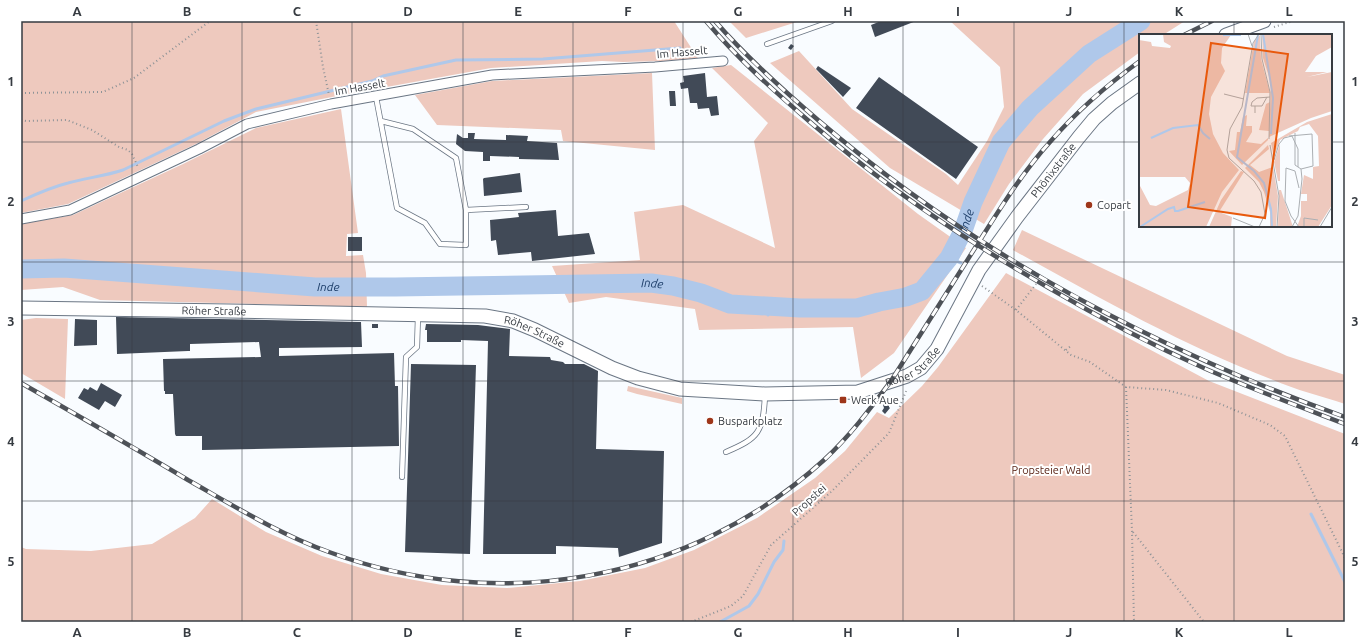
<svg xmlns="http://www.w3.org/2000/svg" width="1366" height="643" font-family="Ubuntu,sans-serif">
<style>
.green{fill:#eec9be}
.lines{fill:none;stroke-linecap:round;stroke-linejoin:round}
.stream{stroke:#afc8ea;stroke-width:3}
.river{stroke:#afc8ea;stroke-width:19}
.building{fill:#414a57}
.service-casing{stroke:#6b7684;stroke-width:6}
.minor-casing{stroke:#6b7684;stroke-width:11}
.secondary-casing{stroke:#6b7684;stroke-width:15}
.path{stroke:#8e9397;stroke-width:2;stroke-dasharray:1 3;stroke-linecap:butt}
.service{stroke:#fff;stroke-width:4.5}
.minor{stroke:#fff;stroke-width:9}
.secondary{stroke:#fff;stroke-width:13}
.rail-casing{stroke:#4e5258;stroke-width:4.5}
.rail{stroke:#fff;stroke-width:3;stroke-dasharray:9;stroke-linecap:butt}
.grid{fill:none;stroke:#363b41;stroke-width:1;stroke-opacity:0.55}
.poi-dot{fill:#9e361a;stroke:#fff;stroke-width:1.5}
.labels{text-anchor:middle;stroke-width:4;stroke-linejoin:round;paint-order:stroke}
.street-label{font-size:11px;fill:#363b41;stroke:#fff}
.poi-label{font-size:11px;fill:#363b41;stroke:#fff;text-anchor:start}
.park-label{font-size:11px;fill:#551e10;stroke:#fff}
.water-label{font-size:12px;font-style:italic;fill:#1c3d68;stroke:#fff}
.inset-river{fill:none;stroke:#afc8ea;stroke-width:2}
.inset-road{fill:none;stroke:#abafb3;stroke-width:1}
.view{fill:#e8590c;fill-opacity:0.15;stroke:#e8590c;stroke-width:2}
.inset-edge{fill:none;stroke:#363b41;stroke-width:2}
.neatline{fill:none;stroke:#363b41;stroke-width:1.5}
.grid-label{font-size:13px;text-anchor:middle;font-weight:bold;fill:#363b41}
</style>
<rect width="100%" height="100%" fill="#f9fcff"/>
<path class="green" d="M21 21H674L699 60 623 62 602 61 491 68 337 96 256 112 196 144 68 204 21 213Z
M729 21H800L746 38Z
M950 21H1185L1163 35H1140V52L1083 94 1043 139 1009 184 984 224 890 168 770 63 799 51 852 109 946 174 958 185 987 141 1004 107 1000 67Z
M731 65 918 214 966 248 894 353 861 378 853 327 699 330 695 309 606 297 569 303 552 266 640 260 634 212 683 205 775 248 754 141 768 123 712 68Z
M652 73 655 150 563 141 561 130 437 125 415 95 492 81Z
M341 109 358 233 347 234 346 256 363 255 366 273 367 307 100 300 63 287 21 290V224L73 215 183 164 256 128Z
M1022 230 1287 356 1345 375V404C1321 396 1296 390 1273 380 1182 345 1098 297 1013 250Z
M1006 273 1209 381 1345 434V622H21V547L26 549 91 551 152 544 195 518 212 499 266 532 322 556 381 574 442 585 507 588 580 581 645 568 694 550 757 518 815 478 845 451 877 412 889 418 922 386 938 367Z
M36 318 68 319 65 399 21 373V320Z
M628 386 682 398V404L637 394 627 391Z"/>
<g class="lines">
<path class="stream" d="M21 201C36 194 52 187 68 183 86 178 105 176 123 170L224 121 256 109 372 81 383 76 456 60 543 59 680 48
M949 258 961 263
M768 306V315
M1311 514 1345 582
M720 622 749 606 758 594 774 562 783 550 784 541"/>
<path class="river" id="s1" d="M21 269 64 268 315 287H395L651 283 673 286 701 293 730 304 800 308H857L879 302 906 297 922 291 949 258 963 231 973 202 1001 142 1030 108 1089 54 1141 21"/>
</g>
<path class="building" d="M881 21H916L875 37 871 25Z
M791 44 794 46 791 50 788 48Z
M818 66 851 88 843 97 816 69Z
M705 73 707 97 717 96 719 115 711 116 709 108 698 109 697 103H690L688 88 681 89 680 83 684 82 683 76Z
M879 77 978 147 956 179 856 108Z
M669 91H675L676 106H670Z
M468 133H475L474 139 506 140V135L528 136 527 141 557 143 559 160 519 159V157L490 156V161H483V152L465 151 456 144 457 134 463 138H468Z
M520 173 522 192 484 196 483 179 484 178Z
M556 210 558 236 589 233 595 254 532 261 531 252 498 255 496 240 491 241 490 220 519 217 518 213Z
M348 237H362V251H348Z
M116 317 361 322 362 347 279 348V356L394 353 395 386H398L399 446 202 450V436H176L175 434 173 394H165V391H164L163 359 261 357 259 342 190 344V351H188L117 354Z
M75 319 97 320V345L74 346Z
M372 324H378V328H372Z
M426 324 478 325 510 329 509 356 550 357 551 360 563 362 565 364H584L598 371 596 449 664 451 662 543 619 557 618 548 556 546V554H483L488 341 461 340V342H427V330H425Z
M411 364 476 365 470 554 405 552Z
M101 383 122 395 115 407 105 401 99 410 78 398 84 388 88 390 90 387 97 391Z
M885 402 889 404V407L890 408 885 414 882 411 884 408 883 405Z"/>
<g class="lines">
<g class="service-casing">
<path id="service" d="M767 44 832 21
M376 97 397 208 425 223 440 244 466 245V210L526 207
M381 121 413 129 456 158 466 210
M726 452C759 438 763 432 765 396
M402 477 406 357 417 347 418 316"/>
</g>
<g class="minor-casing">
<path id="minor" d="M21 219 70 210 199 149 247 124 331 104 492 75 655 67 723 61"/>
</g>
<g class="secondary-casing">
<g id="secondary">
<path d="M1226 35 1264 21"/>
<path id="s2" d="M21 308 229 311 485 316 513 321 535 330 612 368 638 378 680 389 765 394 858 392 907 376 921 368 937 349 979 270 1017 217 1079 137 1094 119 1112 103 1140 83"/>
</g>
</g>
<path class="path" d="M316 21 323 67 329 95
M1274 27 1293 21
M21 93 103 92 134 78 210 21
M21 120 26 121 67 120 92 130 119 147 128 150 132 154 138 167
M982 286 1016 310 1071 355 1090 362 1126 387 1166 390 1218 403 1270 425 1285 436 1345 558
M1016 310 1036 284
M1066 350 1072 345
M1126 387 1132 531 1134 622
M1133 532 1204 622
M691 622 731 606 743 596 771 545 831 492 889 433 907 389"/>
<use href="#service" class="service"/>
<use href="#minor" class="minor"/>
<use href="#secondary" class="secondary"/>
<g class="rail-casing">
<path id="rail" d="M706 21C737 58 774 91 810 122 884 186 965 240 1049 288 1100 318 1152 345 1206 369 1252 389 1298 406 1345 424
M715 21C746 57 782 89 818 120 972 252 1155 349 1345 417
M1184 35 1212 21
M21 383C77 415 133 447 188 480 234 506 279 534 329 552 498 615 690 582 824 460 850 436 870 409 891 381 919 337 947 292 975 248 998 212 1021 174 1050 142 1077 111 1107 85 1140 61"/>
</g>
<use href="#rail" class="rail"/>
</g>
<path class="grid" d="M132 21V622M242 21V622M352 21V622M463 21V622M573 21V622M683 21V622M793 21V622M903 21V622M1014 21V622M1124 21V622M1234 21V35M21 142H1140M1331 142H1345M1234 226V622M21 262H1345M21 381H1345M21 501H1345"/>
<g class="poi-dot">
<circle cx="1089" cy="205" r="4"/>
<rect x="839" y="396" width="8" height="8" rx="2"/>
<circle cx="710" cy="421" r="4"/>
</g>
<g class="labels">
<g class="street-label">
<text transform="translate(682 52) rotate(-5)" y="4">Im Hasselt</text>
<text transform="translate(360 87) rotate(-10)" y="4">Im Hasselt</text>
<text dy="4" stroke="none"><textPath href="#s2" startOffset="1158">Phönixstraße</textPath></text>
<text dy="4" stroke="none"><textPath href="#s2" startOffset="193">Röher Straße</textPath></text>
<text dy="4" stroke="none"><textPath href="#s2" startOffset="516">Röher Straße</textPath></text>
<text dy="4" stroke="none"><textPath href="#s2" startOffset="913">Röher Straße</textPath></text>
<text transform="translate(809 500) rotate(-42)" y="4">Propstei</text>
</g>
<g class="poi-label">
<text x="1097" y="209">Copart</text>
<text x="851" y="404">Werk Aue</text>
<text x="718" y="425">Busparkplatz</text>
</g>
<g class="park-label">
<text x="1051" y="474">Propsteier Wald</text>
</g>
<g class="water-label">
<text dy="4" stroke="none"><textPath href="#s1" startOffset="992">Inde</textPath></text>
<text dy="4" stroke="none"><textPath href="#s1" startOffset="632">Inde</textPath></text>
<text dy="4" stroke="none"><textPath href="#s1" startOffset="308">Inde</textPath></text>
</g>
</g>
<g transform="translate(1139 34)">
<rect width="193" height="193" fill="#f9fcff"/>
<path d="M24 0H108V6V1H92L83 14 82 29 86 37 72 63 70 80 74 100 84 119 100 136 83 158 67 193H0V150L11 171 17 172 49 156 51 149 46 143H0V6L12 8 13 12 31 14 32 12 25 8ZM123 0H193V13L177 22 166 38H188L168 43 193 38V77L172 84 130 103 132 49 124 24ZM121 1 122 25 131 59H106L115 7ZM131 68 130 97 120 96 127 70ZM193 80V171L179 193H158L162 182V167H168V160H162L165 141 174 145V133L180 132 179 102 170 90 161 93 159 97 141 106 135 123 132 109 168 88ZM108 81 107 92H113V98L107 108 122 110 129 104V106L103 131 90 117 96 116 98 98H101L104 83ZM141 110V147H139L135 128ZM129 111 130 115 111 131 120 138 134 133 139 162 137 193H131V178L125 158 120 148 106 134ZM102 137 105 138 80 178 93 183 92 193H70L82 166ZM140 156H142L154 193H139Z" fill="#eec9be"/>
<path class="inset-river" d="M124 0 134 64 132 100M84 1H102M119 1 98 123 115 137 125 149 132 175 133 193M12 104 34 94 59 91 64 99 71 105M1 193 29 175 35 173 36 177H39L66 168"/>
<path class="inset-road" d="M109 0 113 12M122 0 123 25 131 58 130 105M85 60 105 65M116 72H123L128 63M116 79V72H112L113 68 118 64 131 63M150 102 173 100 174 132 162 135M131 111 140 162 138 193M135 126 140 110 145 104 153 102 159 115V133M94 184 116 193M120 193 126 180 122 158 115 147 90 124 88 116 91 95 103 73 114 9 120 0M153 193 159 182 163 145 162 135 156 131V99M160 193 152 182 146 167 147 134 156 137 160 154M165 193V184L179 186M181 193 193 173"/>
<path class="view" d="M72 9 149 20 126 184 49 173Z"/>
<rect width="193" height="193" class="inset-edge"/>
</g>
<rect width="1366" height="643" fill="none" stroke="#ffffff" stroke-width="44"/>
<rect x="22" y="22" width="1322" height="599" class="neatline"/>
<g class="grid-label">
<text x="77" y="16">A</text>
<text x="187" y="16">B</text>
<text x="297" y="16">C</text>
<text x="408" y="16">D</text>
<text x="518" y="16">E</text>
<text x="628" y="16">F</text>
<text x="738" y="16">G</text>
<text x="848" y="16">H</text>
<text x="958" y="16">I</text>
<text x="1069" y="16">J</text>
<text x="1179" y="16">K</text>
<text x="1289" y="16">L</text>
<text x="11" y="86">1</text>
<text x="1355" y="86">1</text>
<text x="11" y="206">2</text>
<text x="1355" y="206">2</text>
<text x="11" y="326">3</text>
<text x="1355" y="326">3</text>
<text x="11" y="446">4</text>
<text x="1355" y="446">4</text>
<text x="11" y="566">5</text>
<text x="1355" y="566">5</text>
<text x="77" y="637">A</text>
<text x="187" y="637">B</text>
<text x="297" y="637">C</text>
<text x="408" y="637">D</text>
<text x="518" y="637">E</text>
<text x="628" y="637">F</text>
<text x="738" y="637">G</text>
<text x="848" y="637">H</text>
<text x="958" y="637">I</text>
<text x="1069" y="637">J</text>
<text x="1179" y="637">K</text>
<text x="1289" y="637">L</text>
</g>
</svg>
